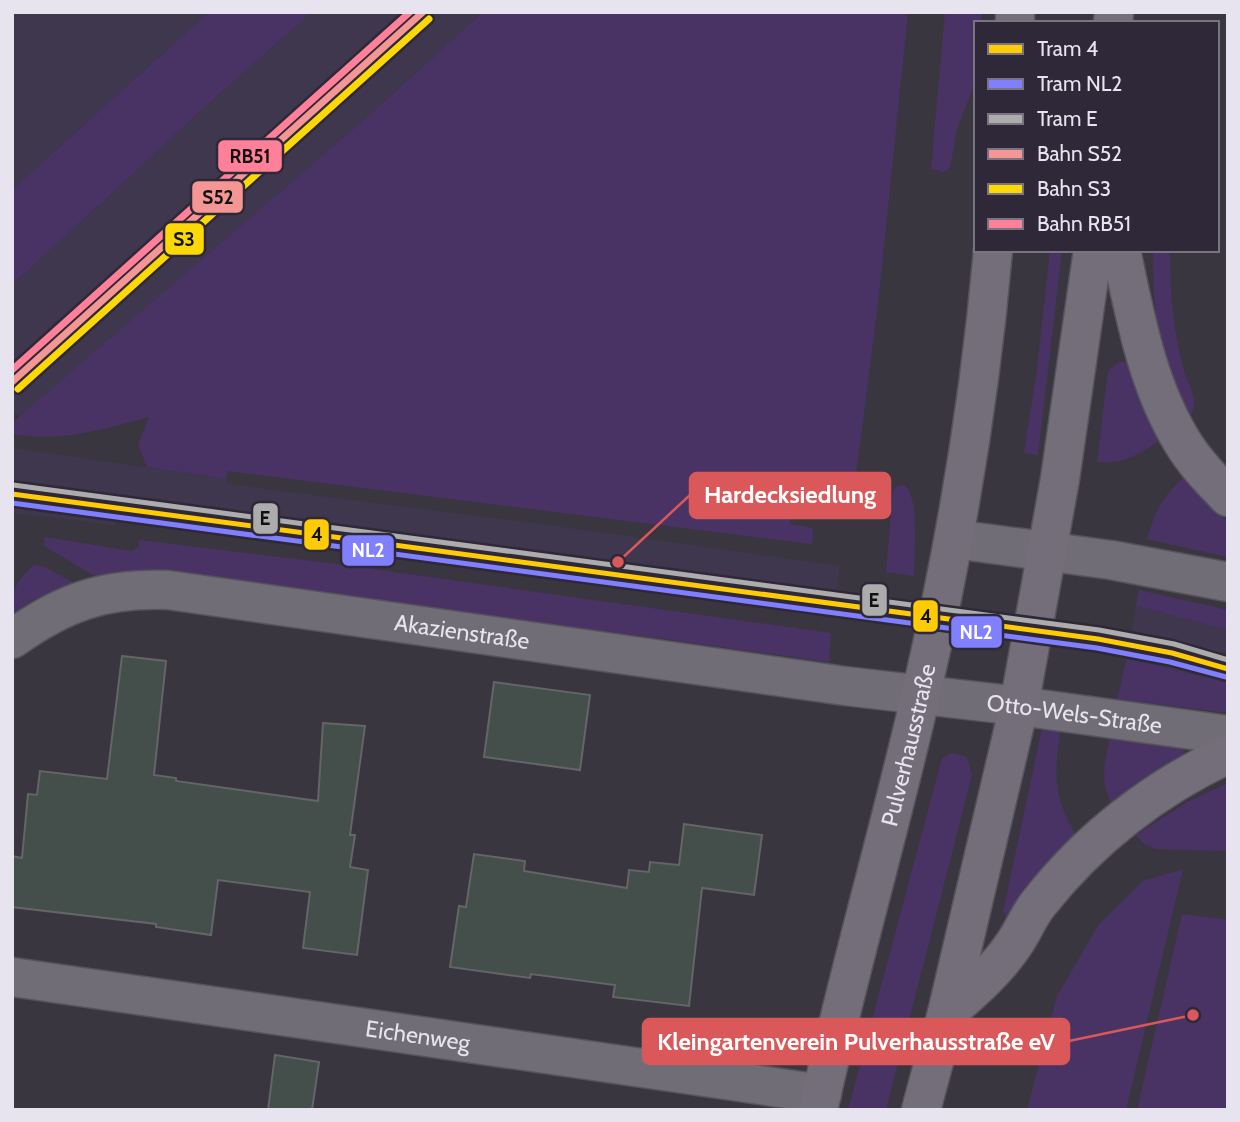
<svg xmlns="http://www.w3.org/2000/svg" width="1240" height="1122" font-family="Cabin,sans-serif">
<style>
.built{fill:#3f374d}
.green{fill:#493264}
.building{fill:#444f4c;stroke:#636567;stroke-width:2}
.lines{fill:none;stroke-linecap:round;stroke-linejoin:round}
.minor-casing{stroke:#56535b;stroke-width:41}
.major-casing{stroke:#56535b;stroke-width:41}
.minor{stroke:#716d77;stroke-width:38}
.major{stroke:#746e7b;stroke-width:38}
.rail-1-casing{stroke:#2f2839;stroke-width:12}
.rail-2-casing{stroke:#2f2839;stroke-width:12}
.rail-3-casing{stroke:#2f2839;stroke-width:12}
.rail-1{stroke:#f49694;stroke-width:7}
.rail-2{stroke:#fcd804;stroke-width:7}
.rail-3{stroke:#ff8098;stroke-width:7}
.tram-1-casing{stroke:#2f2839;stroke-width:10}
.tram-2-casing{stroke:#2f2839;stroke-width:10}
.tram-3-casing{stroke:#2f2839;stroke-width:10}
.tram-1{stroke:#ffcb04;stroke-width:5}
.tram-2{stroke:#8080ff;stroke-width:5}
.tram-3{stroke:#acacac;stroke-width:5}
.labels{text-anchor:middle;stroke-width:5;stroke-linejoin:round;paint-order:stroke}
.street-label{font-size:23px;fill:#e8e4ef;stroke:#2f2839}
.leader{fill:none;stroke:#da575a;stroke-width:2.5}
.callout-dot{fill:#da575a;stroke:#2f2839;stroke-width:2.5}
.callout{fill:#da575a;stroke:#da575a;stroke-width:2.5}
.callout-label{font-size:24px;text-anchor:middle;font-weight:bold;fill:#fff}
.line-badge{stroke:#2f2839;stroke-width:2.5}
.badge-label{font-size:19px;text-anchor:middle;font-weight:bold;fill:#fff}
.pale-badge-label{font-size:19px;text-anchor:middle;font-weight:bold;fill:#111}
</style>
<rect width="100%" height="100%" fill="#3a3640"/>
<path class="built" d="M12 12H209L12 190Z
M312 12H483L366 118 22 416 12 412V285L216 97Z
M12 448 226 479 227 484 548 525 840 566 833 614 115 518V525L12 513Z
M1136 606 1228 630V683L1127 658Z"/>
<path class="green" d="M209 12H312L216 97 12 285V190Z
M483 12H908L879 295 853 498 850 506 836 514 839 483 793 479 790 524 813 528 812 544 228 471 226 479 147 467 138 445 149 417C99 430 65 442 12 434V423L366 118Z
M945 12H982L981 23H976V80L957 129 950 168 944 172 931 169Z
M1050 250H1062L1038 455 1024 453 1037 369Z
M1153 250H1170C1170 292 1173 333 1185 374 1190 387 1199 400 1191 415 1157 367 1153 307 1153 250Z
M1119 362H1124L1130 365 1161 439C1141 454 1121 465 1097 462L1107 379 1109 370Z
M1186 476 1228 523V557L1147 539C1155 512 1163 494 1186 476Z
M904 485C920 494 914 556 914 576L886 572 893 491 897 486Z
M45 537 132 551 139 547V540L337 564 831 633 829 662 658 638 124 572 98 578 44 546Z
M36 565 43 566 74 583 31 601 12 614C12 609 11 602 12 596 14 587 27 567 36 565Z
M1139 590 1228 610V630L1136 606Z
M1127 658 1228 683V713L1117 699Z
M1061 726C1054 774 1052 794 1077 837L1009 916 1006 917 1003 912 1042 728Z
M1111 734C1130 738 1176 741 1189 755L1113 806C1098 780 1105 762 1111 734Z
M952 753 967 757 972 775 886 1110H848L942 758Z
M1228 783V851L1156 849 1144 844 1136 835 1189 801Z
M1183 869 1126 1110H1027L1057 996 1099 924 1143 881Z
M1182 914 1228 920V1110H1137Z"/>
<path class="building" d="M122 656 166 661 154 775 176 778V781L318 801 323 723 365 726 350 835H355L350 867 368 870 357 955 303 948 310 892 218 880 211 935 156 927V924L12 907V856L22 858 28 794 37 795 40 771 107 779Z
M494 682 590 695 580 770 484 757Z
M684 824 762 835 754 895 702 888 689 1006 613 997 615 985 531 974 530 978 450 967 459 906 466 907 474 854 525 861 524 871 627 888 629 870 649 872 650 862 679 865Z
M275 1055 319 1062 312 1110H268Z"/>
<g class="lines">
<g class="minor-casing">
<g id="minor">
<path d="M954 539 1111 560 1228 582"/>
<path id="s1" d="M12 639C64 602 103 588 168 590L845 686 1019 706 1228 735"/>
<path id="s2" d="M12 977 822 1094"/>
</g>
</g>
<g class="major-casing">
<g id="major">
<path d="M1015 23V12"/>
<path d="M1113 23 1114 12"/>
<path d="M1121 250C1135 316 1147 385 1183 443 1195 463 1212 480 1228 497"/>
<path d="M947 1013C971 992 996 971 1014 944 1023 931 1029 915 1039 903 1089 839 1155 788 1228 754"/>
<path id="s3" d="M818 1110C849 970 889 833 921 694 955 548 980 400 993 250"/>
<path d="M921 1110 947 1013 1019 706 1060 479 1093 250"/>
</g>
</g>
<use href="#minor" class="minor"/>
<use href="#major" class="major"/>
<g class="rail-1-casing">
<path id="rail-1" d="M12 382 423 12"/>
</g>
<g class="rail-2-casing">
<path id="rail-2" d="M18 389 429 19"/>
</g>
<g class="rail-3-casing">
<path id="rail-3" d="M12 370 410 12"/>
</g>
<use href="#rail-1" class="rail-1"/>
<use href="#rail-2" class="rail-2"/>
<use href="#rail-3" class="rail-3"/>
<g class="tram-1-casing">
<path id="tram-1" d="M12 494 1098 639 1172 653 1228 669"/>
</g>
<g class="tram-2-casing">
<path id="tram-2" d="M12 503 1097 648 1170 662 1226 677"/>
</g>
<g class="tram-3-casing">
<path id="tram-3" d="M13 485 1099 630 1174 644 1228 660"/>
</g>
<use href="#tram-1" class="tram-1"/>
<use href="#tram-2" class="tram-2"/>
<use href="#tram-3" class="tram-3"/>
</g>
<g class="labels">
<g class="street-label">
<text dy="8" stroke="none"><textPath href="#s1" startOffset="464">Akazienstraße</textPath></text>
<text dy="8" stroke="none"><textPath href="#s1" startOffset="1082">Otto-Wels-Straße</textPath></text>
<text dy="8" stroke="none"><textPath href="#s3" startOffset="376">Pulverhausstraße</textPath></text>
<text dy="8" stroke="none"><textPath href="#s2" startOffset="410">Eichenweg</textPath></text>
</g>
</g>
<path class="leader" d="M618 562L690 495M1193 1015L1069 1041"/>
<g class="callout-dot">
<circle cx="618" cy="562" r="7"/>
<circle cx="1193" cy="1015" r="7"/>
</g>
<g class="callout">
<rect x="690" y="473" width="200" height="45" rx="7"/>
<rect x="643" y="1019" width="426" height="45" rx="7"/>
</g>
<g class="callout-label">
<text x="790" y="503">Hardecksiedlung</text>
<text x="856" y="1050">Kleingartenverein Pulverhausstraße eV</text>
</g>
<g class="line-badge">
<rect x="217" y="139" width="66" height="34" rx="7" fill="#ff8098"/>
<rect x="191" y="180" width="53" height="34" rx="7" fill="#f49694"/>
<rect x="164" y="222" width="41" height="34" rx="7" fill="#fcd804"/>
<rect x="252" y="502" width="27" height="33" rx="7" fill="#acacac"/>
<rect x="303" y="518" width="27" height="33" rx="7" fill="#ffcb04"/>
<rect x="341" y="534" width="54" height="33" rx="7" fill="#8080ff"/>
<rect x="861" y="583" width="27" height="34" rx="7" fill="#acacac"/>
<rect x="912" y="599" width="27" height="34" rx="7" fill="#ffcb04"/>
<rect x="950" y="615" width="53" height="34" rx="7" fill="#8080ff"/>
</g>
<g class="badge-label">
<text x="368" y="557">NL2</text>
<text x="976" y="639">NL2</text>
</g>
<g class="pale-badge-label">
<text x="250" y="163">RB51</text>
<text x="218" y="204">S52</text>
<text x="184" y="246">S3</text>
<text x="265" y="525">E</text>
<text x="317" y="541">4</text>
<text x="874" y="607">E</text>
<text x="926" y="623">4</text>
</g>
<rect width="1240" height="1122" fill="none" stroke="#e8e4ef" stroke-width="28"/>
<rect x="974" y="21" width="245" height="231" fill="#2f2839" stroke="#797382" stroke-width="2"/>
<rect x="988" y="44" width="35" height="10" fill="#ffcb04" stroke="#797382" stroke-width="2"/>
<text x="1037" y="56" font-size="21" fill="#e8e4ef">Tram 4</text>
<rect x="988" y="79" width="35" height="10" fill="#8080ff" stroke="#797382" stroke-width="2"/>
<text x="1037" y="91" font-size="21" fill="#e8e4ef">Tram NL2</text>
<rect x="988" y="114" width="35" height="10" fill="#acacac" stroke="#797382" stroke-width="2"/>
<text x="1037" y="126" font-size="21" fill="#e8e4ef">Tram E</text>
<rect x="988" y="149" width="35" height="10" fill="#f49694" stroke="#797382" stroke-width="2"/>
<text x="1037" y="161" font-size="21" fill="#e8e4ef">Bahn S52</text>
<rect x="988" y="184" width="35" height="10" fill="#fcd804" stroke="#797382" stroke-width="2"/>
<text x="1037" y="196" font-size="21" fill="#e8e4ef">Bahn S3</text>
<rect x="988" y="219" width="35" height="10" fill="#ff8098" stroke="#797382" stroke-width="2"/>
<text x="1037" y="231" font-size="21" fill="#e8e4ef">Bahn RB51</text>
</svg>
